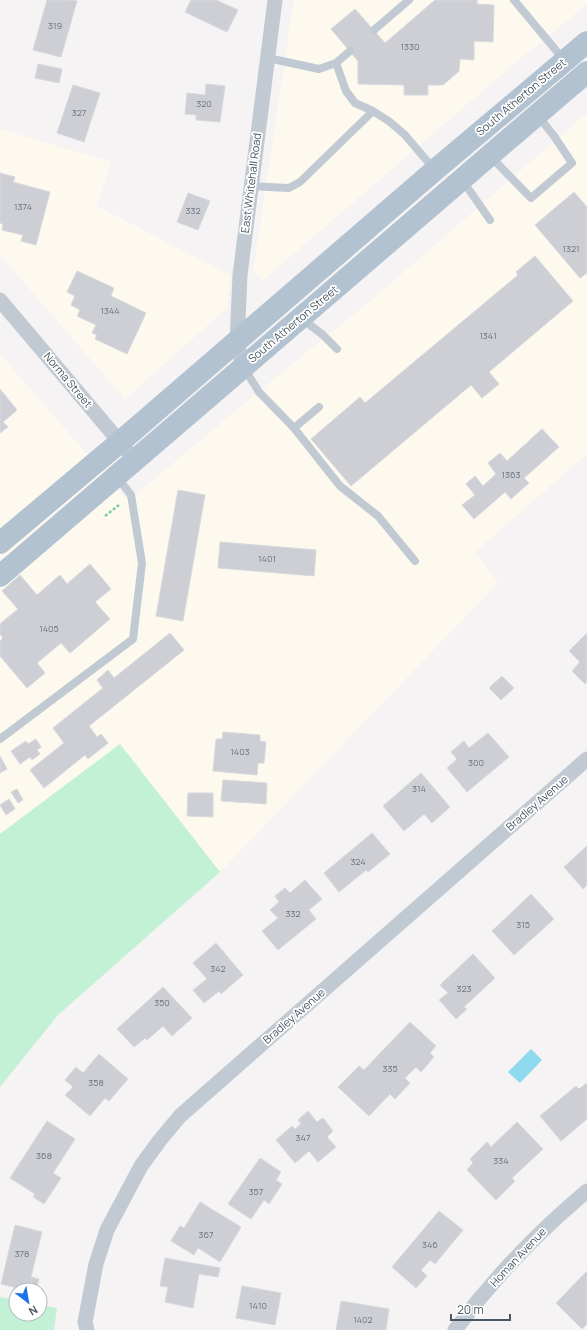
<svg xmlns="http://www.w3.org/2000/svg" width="587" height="1330" font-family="Manrope,sans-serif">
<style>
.commercial{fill:#fdf9ef}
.green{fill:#c3f1d5}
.water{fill:#90daee}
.building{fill:#cdcfd5;stroke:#d7d9de}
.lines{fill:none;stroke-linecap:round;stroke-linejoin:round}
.path{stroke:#7ad0a6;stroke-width:2.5;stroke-dasharray:3 2;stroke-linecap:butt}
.service{stroke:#c1cad2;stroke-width:8}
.minor{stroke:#c1cad2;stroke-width:15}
.primary{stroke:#b3c2d1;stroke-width:22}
.labels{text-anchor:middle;stroke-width:3.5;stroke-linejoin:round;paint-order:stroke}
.number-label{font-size:9px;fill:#6b747e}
.street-label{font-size:11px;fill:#4a5661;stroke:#fff}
</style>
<rect width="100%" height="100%" fill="#f5f3f3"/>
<path class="commercial" d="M294 0H587V4L520 59 263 280 253 272Z
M587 113V454L475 552 498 583 220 872 120 744 0 834V354L128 501 240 407 376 296Z
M0 129 111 162 96 206 231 275 227 308 125 399 0 255Z"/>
<path class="green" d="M120 744 220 872 58 1015 0 1087V834Z
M0 1297 16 1300V1314H40V1305L57 1308 54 1330H0Z"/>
<path class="water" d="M531 1049 542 1060 520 1083 508 1072Z"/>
<path class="building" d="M47 0H71L77 1 61 57 33 50Z
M191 0H216L238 10 227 32 185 12Z
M435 0H477V4L494 5 493 42 474 41V60L460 59 459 71 443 85H428V95H404V85L358 84V61L331 29 355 9 385 43Z
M38 64 62 69 59 83 35 78Z
M206 84 225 86 220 122 196 120V115L185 114 187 93 205 95Z
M73 85 100 93 84 142 57 133Z
M0 173 15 177 13 182 50 192 36 245 21 241 23 235 2 230 3 224 0 223Z
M574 192 587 207V273L580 278 535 225Z
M188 193 210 201 198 230 177 222Z
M535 256 573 301 489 372 499 384 482 398 471 385 351 486 311 439 360 397 365 403 518 275 516 272Z
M77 271 114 288 111 296 146 313 127 354 95 339 97 335 92 333 96 325 77 316 80 310 71 305 75 296 67 292Z
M0 389 17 410 3 422 8 427 0 433Z
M542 429 559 447 524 478 529 483 511 499 505 492 474 519 462 505 475 495 466 484 475 476 483 486 496 474 488 463 500 453 507 461Z
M178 490 205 495 183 621 156 616Z
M220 542 316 550 314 576 218 568Z
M90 564 111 589 95 602 110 619 70 653 61 643 37 663 45 673 27 688 0 656V641L3 638 0 634V624L18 609 2 591 20 575 37 595 60 575 67 584Z
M170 633 184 650 89 726 97 737 101 734 108 743 88 759 85 755 44 788 30 770 64 743 53 728 103 688 97 680 108 670 114 678Z
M587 633V681L585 684 572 671 580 662 569 651Z
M502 676 514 688 501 700 489 688Z
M223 732 260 735V741L266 742 264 763H258L257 775 213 771 216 739H222Z
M488 733 509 757 467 792 447 768 457 759 451 752 464 741 469 748Z
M36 739 41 747 37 750 40 754 32 760 30 757 20 764 11 751 26 741 28 744Z
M0 756 7 769 0 773Z
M421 773 450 807 432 823 424 814 404 831 383 806Z
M223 780 267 783 266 804 221 801Z
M17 789 23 800 18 803 11 792Z
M188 793H213V817L187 816Z
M9 799 15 809 6 815 0 805Z
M372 833 390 854 368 872 366 870 339 892 324 873Z
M587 846V885L583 889 564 867Z
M305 880 322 899 309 910 316 919 278 950 262 931 278 918 270 910 279 902 275 896 285 888 290 893Z
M531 894 554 919 514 955 492 931Z
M216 943 243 975 221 994 219 991 204 1003 193 990 207 979 193 963Z
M473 954 495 978 464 1007 467 1009 456 1019 439 1000 448 993 440 985Z
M163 987 192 1018 172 1036 163 1026 147 1040 145 1038 134 1047 117 1029Z
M410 1022 436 1046 430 1053 434 1057 421 1072 416 1067 405 1078 410 1083 395 1099 390 1094 369 1116 338 1087 359 1066 364 1070Z
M99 1054 128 1079 109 1101 105 1098 90 1116 65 1095 73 1087 65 1080 76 1067 83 1073Z
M587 1083V1119L561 1141 540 1116 576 1086 579 1089Z
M308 1111 317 1122 323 1118 333 1131 327 1137 336 1147 318 1162 309 1151 295 1163 276 1140 292 1126 295 1129 301 1124 298 1120Z
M47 1121 75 1139 53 1173 61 1178 44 1204 33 1197 35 1194 10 1178Z
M517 1122 543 1149 512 1178 515 1181 496 1200 467 1170 473 1163 470 1159 487 1142 491 1147Z
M260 1158 281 1172 276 1180 282 1184 269 1204 264 1200 251 1219 228 1204Z
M200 1202 241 1227 220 1262 198 1248 194 1255 171 1241 180 1226 184 1228Z
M439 1211 463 1230 435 1264 430 1260 421 1270 427 1276 416 1288 392 1267Z
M15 1225 42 1232 31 1277 39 1279 36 1290H25L1 1284Z
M165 1258 220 1268 218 1277 199 1274 193 1308 165 1302 168 1287 160 1286Z
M587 1271V1324L582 1329 556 1303Z
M242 1286 281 1293 275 1325 236 1318Z
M341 1301 389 1309 386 1330H336Z"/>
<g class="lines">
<path class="path" d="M105 516 119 505"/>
<path class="service" d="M514 0 564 60
M374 30 409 0
M268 58 319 69 336 63 350 51
M336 63 346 91 355 103 373 111 390 122 405 135 434 169
M490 156 531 198 572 163 554 136 538 116
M463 181 490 220
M251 186 289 188 300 182 373 111
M301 318 323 335 337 349
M244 368 259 392 294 428 340 486 378 516 415 561
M294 428 319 407
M0 739 133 639 142 563 131 495 117 477"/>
<path class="minor" d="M0 300 135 460
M243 367 237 342 240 275 275 0
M87 1330 85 1322 96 1264 107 1230 141 1166 160 1140 180 1116 587 759
M455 1330C493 1279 538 1232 587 1191"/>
<path class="primary" d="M0 543 120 442 435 170 587 42
M0 576 587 72"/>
</g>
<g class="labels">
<g class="number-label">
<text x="55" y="29">319</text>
<text x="410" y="50">1330</text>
<text x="204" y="107">320</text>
<text x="79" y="116">327</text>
<text x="23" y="210">1374</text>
<text x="193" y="214">332</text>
<text x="571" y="252">1321</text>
<text x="110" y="314">1344</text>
<text x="488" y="339">1341</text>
<text x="511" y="478">1363</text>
<text x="267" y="562">1401</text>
<text x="49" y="632">1405</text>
<text x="240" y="755">1403</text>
<text x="476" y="766">300</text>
<text x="419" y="792">314</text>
<text x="358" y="865">324</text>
<text x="293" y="917">332</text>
<text x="523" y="928">315</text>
<text x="218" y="972">342</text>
<text x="464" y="992">323</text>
<text x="162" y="1006">350</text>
<text x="390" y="1072">335</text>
<text x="96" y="1086">358</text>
<text x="303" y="1141">347</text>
<text x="44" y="1159">368</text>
<text x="501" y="1164">334</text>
<text x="256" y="1195">357</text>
<text x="206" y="1238">367</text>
<text x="430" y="1248">346</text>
<text x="22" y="1257">378</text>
<text x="258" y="1309">1410</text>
<text x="363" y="1323">1402</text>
</g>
<g class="street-label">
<text transform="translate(521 97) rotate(-40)" y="4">South Atherton Street</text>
<text transform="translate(251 183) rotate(-83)" y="4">East Whitehall Road</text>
<text transform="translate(293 324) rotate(-40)" y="4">South Atherton Street</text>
<text transform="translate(68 380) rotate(50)" y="4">Norma Street</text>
<text transform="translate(537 803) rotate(-41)" y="4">Bradley Avenue</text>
<text transform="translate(294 1016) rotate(-41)" y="4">Bradley Avenue</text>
<text transform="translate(518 1257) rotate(-47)" y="4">Homan Avenue</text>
</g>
</g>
<g transform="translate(28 1302) rotate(149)"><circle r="19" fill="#ffffff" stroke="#b7bbc0"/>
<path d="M0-3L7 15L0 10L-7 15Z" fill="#1a73e8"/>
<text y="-6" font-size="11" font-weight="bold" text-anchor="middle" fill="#4a5661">N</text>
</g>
<path d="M451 1314v6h59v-6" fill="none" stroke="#4a5661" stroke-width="2"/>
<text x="457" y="1314" font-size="12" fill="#4a5661" stroke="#ffffff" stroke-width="3" paint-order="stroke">20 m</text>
</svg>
